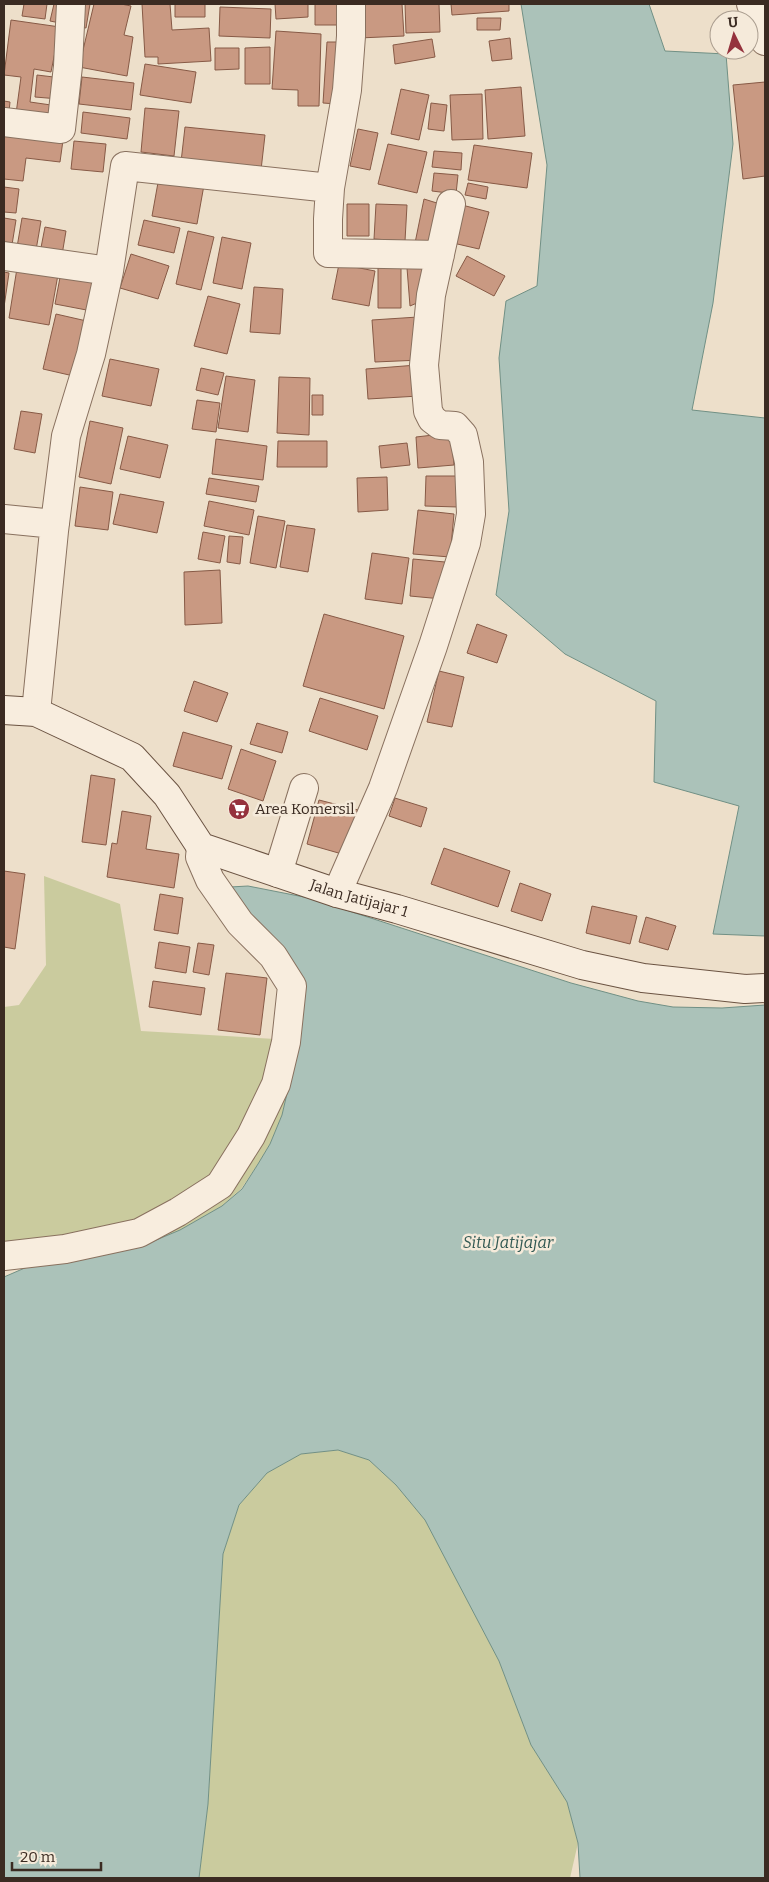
<svg xmlns="http://www.w3.org/2000/svg" width="769" height="1882" font-family="Bitter,serif">
<style>
.green{fill:#cacb9e}
.water{fill:#abc2b9;stroke:#719085}
.building{fill:#c99982;stroke:#875a46}
.lines{fill:none;stroke-linecap:round;stroke-linejoin:round}
.street-casing{stroke:#89715f;stroke-width:30}
.secondary-casing{stroke:#6b5342;stroke-width:30}
.street{stroke:#f8edde;stroke-width:28}
.secondary{stroke:#f8edde;stroke-width:28}
.labels{text-anchor:middle;stroke-width:5;stroke-linejoin:round;paint-order:stroke}
.poi-label{font-size:15px;fill:#3b2b22;stroke:#f5eada;text-anchor:start}
.street-label{font-size:15px;fill:#3b2b22;stroke:#f5eada}
.water-label{font-size:16px;font-style:italic;fill:#325953;stroke:#f5eada}
</style>
<rect width="100%" height="100%" fill="#eddfca"/>
<path class="green" d="M44 876 120 904 141 1031 292 1040 289 1084 282 1115 270 1144 258 1164 241 1189 222 1206 180 1230 149 1243 101 1253 4 1250V1007L19 1005 46 965Z
M338 1450 369 1460 396 1485 425 1520 453 1572 499 1661 531 1745 567 1802 578 1843 570 1878H199L208 1804 223 1554 239 1505 267 1473 301 1454Z"/>
<path class="water" d="M521 4H649L665 51 726 54 733 144 713 303 692 410 765 418V936L713 934 739 806 654 782 656 701 565 654 496 595 509 511 499 358 506 301 537 286 547 165Z
M248 886 309 898 571 983 638 1001 673 1007 722 1008 765 1005V1878H580L578 1843 567 1802 531 1745 499 1661 425 1520 396 1485 369 1460 338 1450 301 1454 267 1473 239 1505 223 1554 208 1804 199 1878H4V1277L34 1264 149 1243 180 1230 222 1206 242 1189 258 1164 270 1144 282 1115 289 1085 296 1010 230 887Z"/>
<path class="building" d="M24 4H47L45 19 22 16Z
M54 4H69L65 24 50 21Z
M77 4H90L86 28 74 26Z
M94 4H121L131 6 124 35 133 37 127 76 79 67Z
M142 4H170L172 30 209 28 211 61 158 64V57H145Z
M175 4H205V17H175Z
M275 4H308V17L276 19Z
M315 4H343L344 25H315Z
M358 4H402L404 36 359 38Z
M405 4H439L440 32 406 33Z
M451 4H509V11L452 15Z
M220 7 271 9 270 38 219 36Z
M477 18H501L500 30H477Z
M11 20 60 27 51 72 34 69 30 102 58 106 55 126 15 121 21 77 4 75Z
M276 31 321 34 319 106H298V90L272 89Z
M510 38 512 59 492 61 489 41Z
M432 39 435 57 395 64 393 45Z
M327 42H340L337 104 323 103Z
M270 47V84H245V48Z
M215 48H239V69L215 70Z
M145 64 196 72 191 103 140 95Z
M37 75 62 78 59 99 35 97Z
M82 77 134 83 131 110 79 104Z
M765 82V176L743 179 733 85Z
M521 87 525 136 488 139 485 90Z
M401 89 429 95 419 140 391 134Z
M482 94 483 139 452 140 450 95Z
M4 101 10 102 8 121 4 120Z
M431 103 447 105 444 131 428 129Z
M145 108 179 111 174 156 141 152Z
M83 112 130 118 127 139 81 133Z
M4 125 64 133 60 162 26 158 23 181 4 179Z
M185 127 265 135 261 170 181 162Z
M358 129 378 133 370 170 350 166Z
M74 141 106 144 103 172 71 169Z
M388 144 427 152 417 193 378 184Z
M474 145 532 153 527 188 468 180Z
M434 151 462 153 461 170 432 167Z
M434 173 458 175 456 194 432 191Z
M159 177 204 185 197 224 152 216Z
M468 183 488 187 486 199 465 195Z
M4 187 19 189 16 213 4 212Z
M424 199 440 204 432 250 415 243Z
M347 204H369V236H347Z
M376 204 407 205 405 241 374 239Z
M462 205 489 212 479 249 453 243Z
M4 218 16 220 11 251 4 250Z
M22 218 41 221 35 256 16 253Z
M144 220 180 228 174 253 138 245Z
M45 227 66 231 61 261 39 258Z
M188 231 214 237 201 290 176 284Z
M222 237 251 243 242 289 213 283Z
M131 254 169 266 158 299 120 288Z
M467 256 505 276 494 296 456 276Z
M18 262 59 269 49 325 9 318Z
M339 264 375 271 369 306 332 299Z
M378 265H401V308H378Z
M62 267 104 275 97 312 55 304Z
M407 268H424L426 299 410 306Z
M4 272 9 273 4 307Z
M254 287 283 289 280 334 250 332Z
M208 296 240 304 227 354 194 346Z
M56 314 91 322 78 377 43 369Z
M418 317 421 360 375 362 372 320Z
M110 359 159 369 151 406 102 396Z
M417 365 419 396 368 399 366 369Z
M201 368 224 373 218 395 196 390Z
M226 376 255 380 248 432 218 428Z
M279 377 310 378 309 435 277 433Z
M312 395H323V415H312Z
M197 400 220 403 216 432 192 429Z
M21 411 42 414 35 453 14 449Z
M90 421 123 428 111 484 79 477Z
M451 433 454 465 418 468 416 437Z
M128 436 168 445 160 478 120 469Z
M216 439 267 446 263 480 212 474Z
M278 441H327V467H277Z
M407 443 410 465 381 468 379 446Z
M426 476H458V507L425 506Z
M387 477 388 510 358 512 357 478Z
M209 478 259 486 256 502 206 494Z
M80 487 113 492 108 530 75 526Z
M120 494 164 502 157 533 113 524Z
M209 501 254 510 249 535 204 526Z
M418 510 454 514 450 557 413 554Z
M258 516 285 521 276 568 250 563Z
M287 525 315 529 308 572 280 567Z
M203 532 225 536 220 563 198 559Z
M229 536 243 537 240 564 227 562Z
M372 553 409 558 402 604 365 599Z
M413 559 445 562 442 599 410 596Z
M220 570 222 623 185 625 184 572Z
M324 614 404 636 384 709 303 686Z
M477 624 507 635 497 663 467 653Z
M439 671 464 677 452 727 427 722Z
M194 681 228 693 217 722 184 711Z
M320 698 378 716 367 750 309 731Z
M257 723 288 732 282 753 250 744Z
M183 732 232 746 222 779 173 766Z
M241 749 276 761 263 801 228 789Z
M91 775 115 779 106 845 82 842Z
M395 798 427 808 421 827 389 816Z
M319 800 362 811 349 856 307 844Z
M122 811 151 816 146 849 179 854 174 888 107 877 112 843 117 844Z
M444 848 510 871 498 907 431 884Z
M4 871 25 874 15 949 4 947Z
M520 883 551 894 542 921 511 911Z
M160 894 183 898 178 934 154 930Z
M592 906 637 916 630 944 586 933Z
M646 917 676 926 668 950 639 942Z
M159 942 190 947 186 973 155 968Z
M198 943 214 945 209 975 193 972Z
M226 973 267 978 260 1035 218 1030Z
M153 981 205 988 201 1015 149 1007Z"/>
<g class="lines">
<g class="street-casing">
<path id="street" d="M351 4V36L347 90 330 188 328 219V253L440 255
M751 4 765 41
M4 122 61 129 68 66 71 4
M4 256 109 271
M4 519 55 524
M36 712 54 531 66 436 91 354 109 271 125 166 330 188
M278 873 304 788
M337 893 383 788 433 646 466 543 471 514 469 462 463 435 455 426 440 425 432 419 428 411 424 365 431 295 451 204
M4 1256 65 1249 139 1233 178 1212 220 1185 251 1136 276 1084 286 1042 292 986 273 956 240 923 210 880 200 857 201 847"/>
</g>
<g class="secondary-casing">
<g id="secondary">
<path id="s1" d="M4 710 36 712 132 757 167 795 201 847 337 893 397 909 582 965 643 978 745 989 765 988"/>
</g>
</g>
<use href="#street" class="street"/>
<use href="#secondary" class="secondary"/>
</g>
<defs>
<g id="supermarket-disc" transform="scale(1.125)"><circle r="9.5" fill="#95323d" stroke="#f5eada"/><path d="M-6-5.5h2.5l.6 2H6L4.5 2H-2.5L-4.4-4H-6ZM-1.5 3.2a1.3 1.3 0 1 0 .1 0ZM3 3.2a1.3 1.3 0 1 0 .1 0Z" fill="#fff"/></g>
</defs>
<g fill-rule="evenodd">
<use href="#supermarket-disc" x="239" y="809"/>
</g>
<g class="labels">
<g class="poi-label">
<text x="255" y="814">Area Komersil</text>
</g>
<g class="street-label">
<text dy="5" stroke="none"><textPath href="#s1" startOffset="418">Jalan Jatijajar 1</textPath></text>
</g>
<g class="water-label">
<text x="508" y="1248">Situ Jatijajar</text>
</g>
</g>
<rect width="769" height="1882" fill="none" stroke="#3b2b22" stroke-width="10"/>
<g transform="translate(734 35) rotate(355)"><circle r="24" fill="#f5eada" stroke="#ab9e90"/>
<path d="M0-4L9 19L0 12L-9 19Z" fill="#95323d"/>
<text y="-8" font-size="14" font-weight="bold" text-anchor="middle" fill="#3b2b22">U</text>
</g>
<path d="M12 1862v8h89v-8" fill="none" stroke="#3b2b22" stroke-width="2.5"/>
<text x="20" y="1862" font-size="15" fill="#3b2b22" stroke="#f5eada" stroke-width="4" paint-order="stroke">20 m</text>
</svg>
